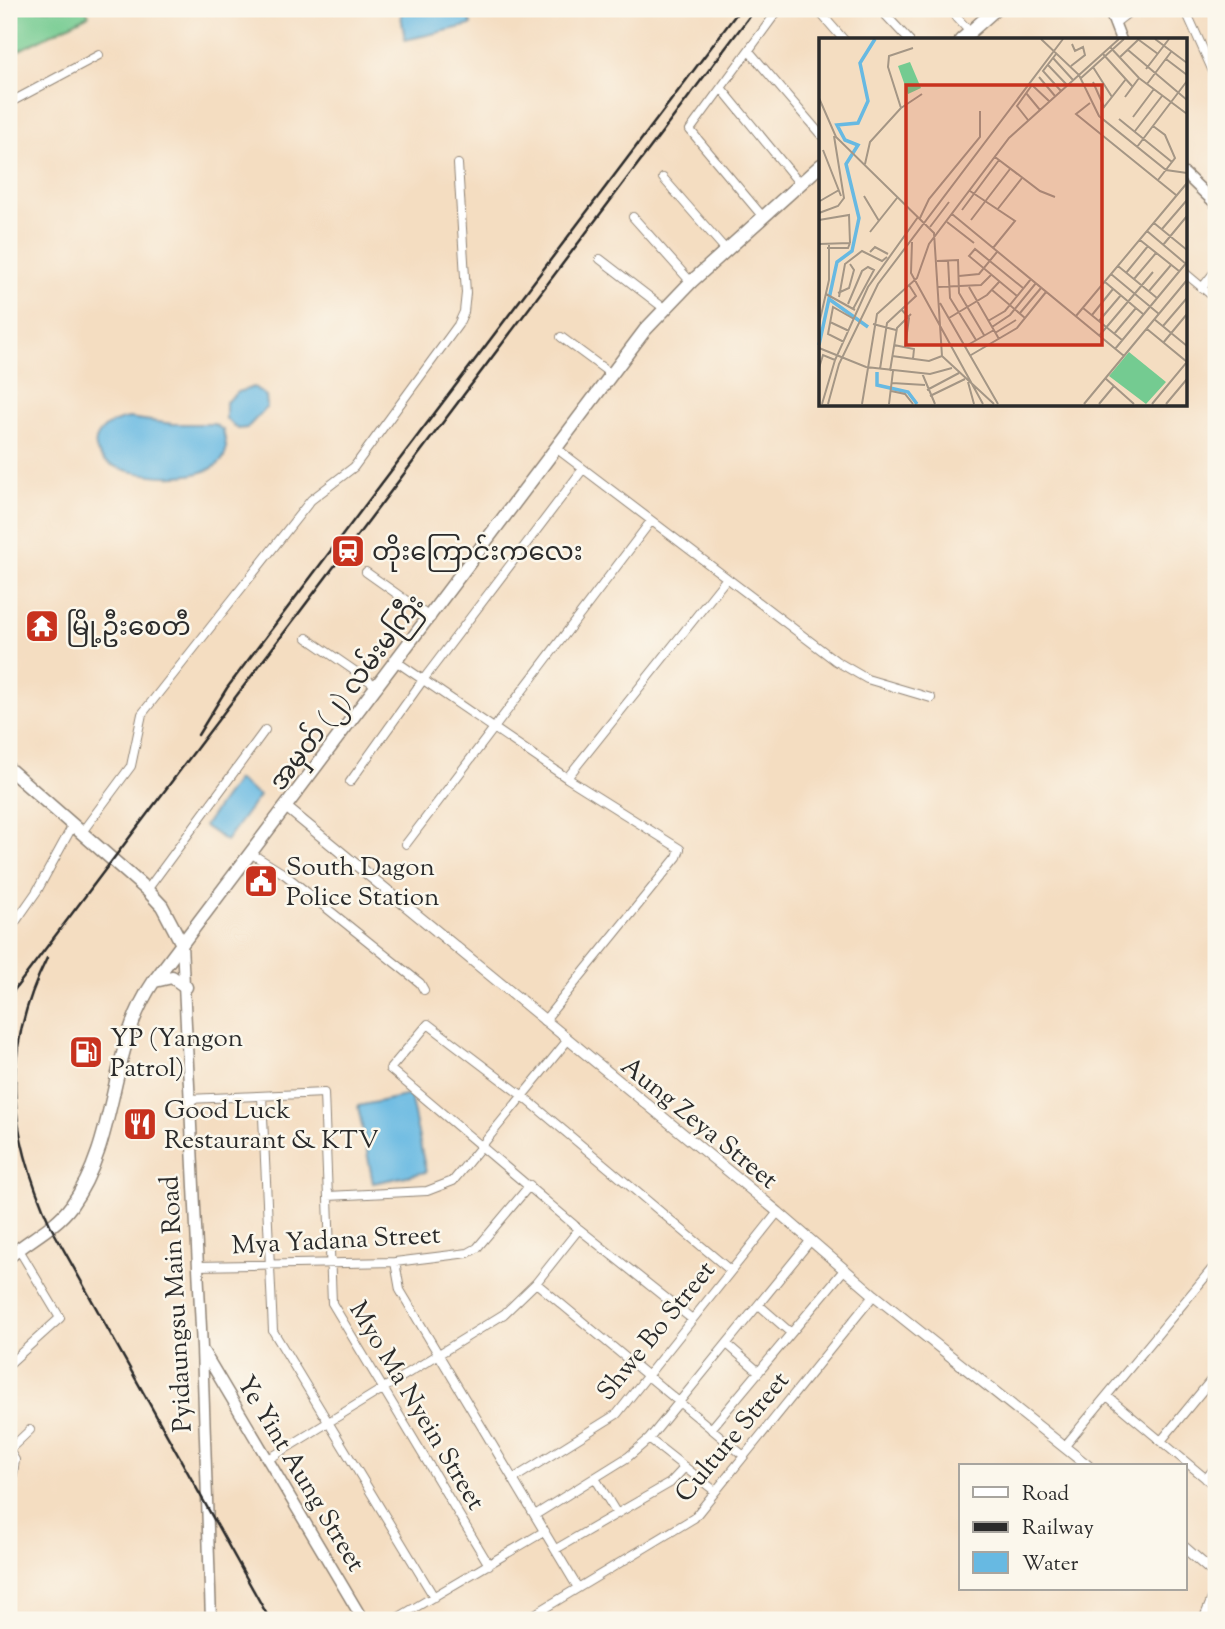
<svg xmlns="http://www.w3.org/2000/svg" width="1225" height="1629" font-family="'Sorts Mill Goudy','Noto Sans Myanmar',serif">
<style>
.green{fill:#74cb91;stroke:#507b5e;stroke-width:2}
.water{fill:#67b9e2;stroke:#497286;stroke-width:2}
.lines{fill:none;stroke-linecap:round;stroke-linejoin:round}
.minor-casing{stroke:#908476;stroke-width:10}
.tertiary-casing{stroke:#908476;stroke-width:12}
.secondary-casing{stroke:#908476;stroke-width:13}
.primary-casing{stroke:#908476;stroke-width:15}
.minor{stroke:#fff;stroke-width:8}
.tertiary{stroke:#fff;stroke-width:10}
.secondary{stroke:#fff;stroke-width:10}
.primary{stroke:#fff;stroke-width:12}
.rail{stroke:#2b2b2b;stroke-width:2.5}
.labels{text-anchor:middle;stroke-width:5;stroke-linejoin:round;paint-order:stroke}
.poi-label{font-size:26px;fill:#2b2b2b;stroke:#fbf7ec;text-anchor:start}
.street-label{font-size:26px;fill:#2b2b2b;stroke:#fbf7ec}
.inset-river{fill:none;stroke:#67b9e2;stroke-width:3.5}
.inset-road{fill:none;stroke:#a49685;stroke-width:2}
.view{fill:#c8321e;fill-opacity:0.15;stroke:#c8321e;stroke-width:3.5}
.inset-edge{fill:none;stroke:#2b2b2b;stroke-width:3.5}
</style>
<rect width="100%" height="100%" fill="#fbf7ec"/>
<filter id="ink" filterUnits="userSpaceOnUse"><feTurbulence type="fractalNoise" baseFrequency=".0143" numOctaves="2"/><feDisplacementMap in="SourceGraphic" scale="14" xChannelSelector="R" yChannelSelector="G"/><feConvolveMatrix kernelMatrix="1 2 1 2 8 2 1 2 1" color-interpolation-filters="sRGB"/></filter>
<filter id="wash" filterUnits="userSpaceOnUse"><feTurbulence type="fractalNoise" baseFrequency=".00686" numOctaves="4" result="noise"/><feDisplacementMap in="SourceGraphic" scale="28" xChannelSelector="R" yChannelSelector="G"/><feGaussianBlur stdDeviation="1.57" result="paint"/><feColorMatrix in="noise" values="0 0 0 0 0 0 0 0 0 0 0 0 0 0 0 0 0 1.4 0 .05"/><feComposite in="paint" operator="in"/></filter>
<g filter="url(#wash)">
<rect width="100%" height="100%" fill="#f4ddc1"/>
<path class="green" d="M9 9H86L89 15 10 55Z"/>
<path class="water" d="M400 9H468L471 25 405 40Z
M254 387 266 396 267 407 247 428 238 429 226 419V402L238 392Z
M129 418 173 424H214L223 430C224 436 227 445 226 451 219 488 124 478 104 460 81 439 110 420 129 418Z
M237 780 259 796 226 841 204 826Z
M410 1095 426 1172 373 1183 358 1106Z"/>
</g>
<g filter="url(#ink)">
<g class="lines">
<g class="minor-casing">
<path id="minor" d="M817 9 844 40
M880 9 909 40
M949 9 970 32
M1185 9 1216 78
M1115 23 1133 9
M749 51 821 135
M722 89 800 184
M9 103 99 55
M663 178 726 250
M633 217 691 282
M763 217 690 130 779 9
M600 259 665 309
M1185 273 1216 299
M1202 288 1216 270
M561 337 611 374
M556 448 836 661 867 679 931 698
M366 572 431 618
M307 638 378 687
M397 662 567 778 680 849 677 857 544 1021
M567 778 727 578
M350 782 423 680 583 469
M82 832 131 766 142 714 311 500 354 467 458 325 464 312 466 293 458 164
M406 844 651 521
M252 854 284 874 420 983 424 990
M147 890 265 730
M9 931 37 891 73 825
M262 1096 273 1331 434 1597
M188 1099 324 1093 332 1303 489 1565
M328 1196 427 1191 453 1181 567 1041
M395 1262 400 1290 578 1588
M197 1266 395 1262 468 1253 477 1248 530 1185
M536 1283 744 1456
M759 1305 791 1333
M692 1319 579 1229 390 1069 428 1024 524 1097 731 1271
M727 1344 759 1372
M9 1364 60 1318 18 1248
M1107 1396 1216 1487
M711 1429 844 1270
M649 1439 715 1491
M1161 1441 1216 1374
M1064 1447 1216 1264
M9 1450 15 1460 9 1501
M9 1450 30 1430
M267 1460 504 1314 536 1283 579 1229
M595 1478 617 1514
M513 1479 617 1414 778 1212
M1206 1479 1216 1466
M535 1515 628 1457 649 1439 811 1240
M556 1549 670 1483 685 1467
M1207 1567 1216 1557
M394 1620 545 1531
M525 1620 694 1518 874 1295
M1203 1620 1216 1589"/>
</g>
<g class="tertiary-casing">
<path id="tertiary" d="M287 808 778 1212 874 1295 1088 1466
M1185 1548 1216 1575"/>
</g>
<g class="secondary-casing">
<path id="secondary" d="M1109 9 1121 40
M1185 174 1216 204
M182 944 202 1348 211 1620
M204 1352 363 1620"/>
</g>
<g class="primary-casing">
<path id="primary" d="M961 40 996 9
M9 769 147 890 162 906 182 944
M155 981 172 977 186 987
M9 1257C29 1239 55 1228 71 1206 119 1140 108 1048 154 981L645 330 691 282 821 165"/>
</g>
<use href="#minor" class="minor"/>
<use href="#tertiary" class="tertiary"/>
<use href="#secondary" class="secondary"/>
<use href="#primary" class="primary"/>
<path class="rail" d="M198 735 227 688 740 9
M47 958C0 1053 8 1132 51 1227L270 1620
M9 997 755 9"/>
</g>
</g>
<defs>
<g id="station-square" transform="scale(1.75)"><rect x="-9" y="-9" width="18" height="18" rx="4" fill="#c8321e" stroke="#fbf7ec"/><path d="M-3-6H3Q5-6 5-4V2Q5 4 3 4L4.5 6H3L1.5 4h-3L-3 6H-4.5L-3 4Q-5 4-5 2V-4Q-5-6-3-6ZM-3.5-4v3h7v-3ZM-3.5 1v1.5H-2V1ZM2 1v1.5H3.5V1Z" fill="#fff"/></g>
<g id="temple-square" transform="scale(1.75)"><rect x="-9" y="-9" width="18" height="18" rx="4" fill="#c8321e" stroke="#fbf7ec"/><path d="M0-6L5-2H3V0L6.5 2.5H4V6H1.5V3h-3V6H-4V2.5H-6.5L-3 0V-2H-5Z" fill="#fff"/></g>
<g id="civic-square" transform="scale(1.75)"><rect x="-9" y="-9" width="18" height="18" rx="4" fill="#c8321e" stroke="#fbf7ec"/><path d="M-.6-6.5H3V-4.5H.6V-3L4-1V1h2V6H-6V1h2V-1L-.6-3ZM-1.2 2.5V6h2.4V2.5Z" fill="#fff"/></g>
<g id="fuel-square" transform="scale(1.75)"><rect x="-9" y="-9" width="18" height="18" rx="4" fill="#c8321e" stroke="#fbf7ec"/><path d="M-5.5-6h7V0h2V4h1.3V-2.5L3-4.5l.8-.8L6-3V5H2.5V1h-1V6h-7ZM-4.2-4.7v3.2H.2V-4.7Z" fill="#fff"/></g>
<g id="restaurant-square" transform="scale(1.75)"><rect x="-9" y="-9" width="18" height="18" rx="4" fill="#c8321e" stroke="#fbf7ec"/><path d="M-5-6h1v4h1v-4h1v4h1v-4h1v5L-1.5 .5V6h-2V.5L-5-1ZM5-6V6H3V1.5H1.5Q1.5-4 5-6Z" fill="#fff"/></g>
</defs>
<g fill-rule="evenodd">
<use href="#station-square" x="348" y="551"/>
<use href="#temple-square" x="42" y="626"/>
<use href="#civic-square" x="261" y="881"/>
<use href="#fuel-square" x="86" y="1052"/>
<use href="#restaurant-square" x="140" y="1124"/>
</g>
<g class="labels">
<g class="poi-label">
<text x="372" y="560">တိုးကြောင်းကလေး</text>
<text x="66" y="635">မြို့ဦးစေတီ</text>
<text x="286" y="875">South Dagon<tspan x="286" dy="30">Police Station</tspan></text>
<text x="110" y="1046">YP (Yangon<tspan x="110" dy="30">Patrol)</tspan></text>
<text x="164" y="1118">Good Luck<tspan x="164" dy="30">Restaurant &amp; KTV</tspan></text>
</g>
<g class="street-label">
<text transform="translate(346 692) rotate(-53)" y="9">အမှတ် (၂) လမ်းမကြီး</text>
<text transform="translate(700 1122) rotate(39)" y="9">Aung Zeya Street</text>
<text transform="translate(336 1239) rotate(-3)" y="9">Mya Yadana Street</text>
<text transform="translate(175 1304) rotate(-93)" y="9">Pyidaungsu Main Road</text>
<text transform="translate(655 1330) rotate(-51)" y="9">Shwe Bo Street</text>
<text transform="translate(418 1405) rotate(59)" y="9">Myo Ma Nyein Street</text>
<text transform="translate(731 1436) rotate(-50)" y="9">Culture Street</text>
<text transform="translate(302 1473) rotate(59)" y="9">Ye Yint Aung Street</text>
</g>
</g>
<g transform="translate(819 38)">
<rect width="368" height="368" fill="#f4ddc1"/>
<path d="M91 24 102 50 89 56 79 28ZM310 314 347 344 327 366 290 338Z" fill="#74cb91"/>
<path class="inset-river" d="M10 261 49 289M0 307 18 224 33 213 40 180 27 126 39 107 26 102 18 87 39 85 49 63 41 25 56 1M58 334V347L89 354 98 366"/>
<path class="inset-road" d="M222 1 260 37 280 78 347 132 368 135M336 1 368 25M320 2 339 16M291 9 320 40 368 76M309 12 368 62M237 16 224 33 242 53M284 16 313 48M301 19 320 1M234 20 254 42M347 21 368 37M229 27 248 47M252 28 266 17 264 9 256 13 253 6M274 29 293 59M327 31 350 1M220 39 236 58M262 40 305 1M274 44 285 69 307 41M328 46 352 14M207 55 221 72M306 59 320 40M0 60 17 99 115 195 123 318 175 366M271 65 257 76 357 157M82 70 103 56M314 79 335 51M300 81 353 124M209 82 198 68 213 47 230 63M334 88 346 97 356 120 339 142M316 93 343 58M318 109 368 43M4 112 22 158M176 119 221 153 236 159M46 126 51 104 82 70 69 29 70 18 94 10M151 153 196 183 174 210M45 158 60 183M1 163 20 152M143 172 180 122M178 172 203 140M0 175 19 168 25 160 15 98M133 176 305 318M101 180 110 161 161 99V73M0 182 30 177 31 205M152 182 191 131M128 184 155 205M335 185 368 212M111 189 130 164M343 191 368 162M328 193 367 226M51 194 78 160M321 202 360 233M93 204 92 235 164 366M0 206 31 205M344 207 368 178M8 210H29L31 205M51 214 56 209 69 216M129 222 131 260 157 302M118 223 139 222 140 255 165 297M299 228 338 260M307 235 329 208M292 236 340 276M140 238 160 236 178 214M315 241 337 215M286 244 324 276M119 249 162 247 172 237M150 249 180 301M173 252 206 280M330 253 352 227M19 255 30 250 35 232 31 226M7 256 36 272M198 258 150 218 156 211 204 250M20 259 26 226 43 213 63 223 68 219M121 265 179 366M29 266 43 233 49 229 55 232 34 271M264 270 303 302M82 271 90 280 86 309M201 275 222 250M273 277 294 251M257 278 368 145M130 280 168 257 180 244M335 281 368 308M169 283 186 273 212 241M280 283 302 257M11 284 30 293M0 286 10 242V206M54 286 77 292M344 288 368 260M173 289 191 277 217 245M328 291 368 324 333 366M176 295 197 282M295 296 317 270M280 298 334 234M25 304 9 296 14 269 35 281M344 305 368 276M75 307 95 311 94 321M147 308 175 292M0 310 47 329 111 336 133 330M296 311 368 224M152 317 198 290 227 254M73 318 110 323 123 318M0 330 4 317 16 322M61 331 68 285 97 258 90 247M71 333 78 290 92 276M103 335 116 366M286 340 315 366M149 344 155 366M73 345 106 347M108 352 140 335M72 353 86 356 94 366M111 358 146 341M3 366 16 322 49 249 99 179M9 366 20 326 59 246 244 1M43 366 58 276 98 240 110 206 190 100 300 1M70 366 74 333M265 366 368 242M280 366 295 348M347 366 368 341"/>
<path class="view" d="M87 47H283V307H87Z"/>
<rect width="368" height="368" class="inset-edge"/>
</g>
<rect width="1225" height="1629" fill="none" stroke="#fbf7ec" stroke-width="35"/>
<rect x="959" y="1464" width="228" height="126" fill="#fbf7ec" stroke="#a8a59f" stroke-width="2"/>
<rect x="973" y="1487" width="35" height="10" fill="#ffffff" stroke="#a8a59f" stroke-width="2"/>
<text x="1022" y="1500" font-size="21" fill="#2b2b2b">Road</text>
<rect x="973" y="1522" width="35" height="10" fill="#2b2b2b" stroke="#a8a59f" stroke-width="2"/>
<text x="1022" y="1534" font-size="21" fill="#2b2b2b">Railway</text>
<rect x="973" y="1552" width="35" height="21" fill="#67b9e2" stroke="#a8a59f" stroke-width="2"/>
<text x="1022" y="1570" font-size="21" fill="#2b2b2b">Water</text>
</svg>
